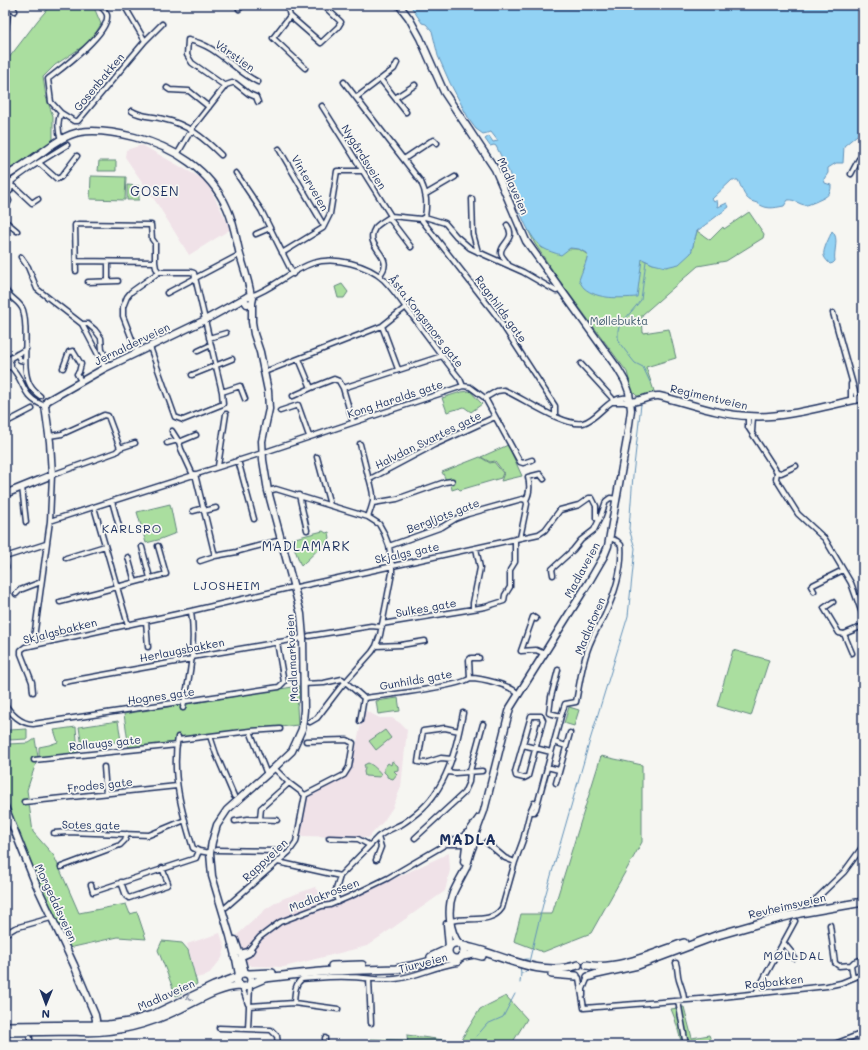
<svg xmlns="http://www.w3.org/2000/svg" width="868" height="1050" font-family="Mali,sans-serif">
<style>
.built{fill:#f0e2e8}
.green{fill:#aade9f;stroke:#62867e}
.water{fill:#92d2f4;stroke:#6291b8}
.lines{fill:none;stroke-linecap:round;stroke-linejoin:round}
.stream{stroke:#6291b8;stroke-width:1}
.street-casing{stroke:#1b2f5e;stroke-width:7}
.secondary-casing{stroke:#1b2f5e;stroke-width:9}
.primary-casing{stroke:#1b2f5e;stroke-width:10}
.street{stroke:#f6f6f2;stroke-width:4}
.secondary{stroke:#f6f6f2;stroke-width:6}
.primary{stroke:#f6f6f2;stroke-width:7}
.oneway{stroke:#8892a8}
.labels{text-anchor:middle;stroke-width:3.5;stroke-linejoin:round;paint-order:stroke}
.street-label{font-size:11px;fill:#1b2f5e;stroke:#f6f6f2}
.park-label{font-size:11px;fill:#3f5b6e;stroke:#f6f6f2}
.neighbourhood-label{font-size:12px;letter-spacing:1px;fill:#1b2f5e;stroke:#f6f6f2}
.quarter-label{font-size:13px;letter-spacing:1px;fill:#1b2f5e;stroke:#f6f6f2}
.district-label{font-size:15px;font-weight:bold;letter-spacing:1px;fill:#1b2f5e;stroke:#f6f6f2}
</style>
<rect width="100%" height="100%" fill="#f6f6f2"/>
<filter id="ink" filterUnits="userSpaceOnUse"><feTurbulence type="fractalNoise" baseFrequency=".025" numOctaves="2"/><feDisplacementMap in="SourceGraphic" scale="8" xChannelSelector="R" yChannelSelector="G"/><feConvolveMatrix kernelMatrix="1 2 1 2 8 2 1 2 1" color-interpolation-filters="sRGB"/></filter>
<g filter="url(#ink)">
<path class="built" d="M142 145 206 181 231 229 189 255 158 205 125 157 126 150Z
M364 710 380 718H392L400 723 407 730 401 787 393 807 383 822 368 838 358 836 346 837 301 836 300 830 306 801 309 797 344 778 351 769Z
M449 853 450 870 445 891 367 946 284 967 251 966 243 961 237 935 267 908 282 899 315 887 334 907Z
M220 933 225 948 222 958 208 975 196 978 187 944Z"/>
<path class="green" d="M51 5H93L101 24 91 41 55 65 43 77 46 97 53 116V141L5 172V141L7 137 6 106 5 102V63L38 20Z
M99 161H116V171H98Z
M91 176 126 177 125 200 90 199Z
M127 185 139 186V200H127Z
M749 212 764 234 763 238 726 261 698 266 642 315 643 333 669 329 676 358 646 367 655 394 637 396 632 391 627 372 559 280 535 244 528 230 542 248 579 249 588 255 585 265 582 271 642 259 653 264 691 253 697 231 710 240 723 227 724 229Z
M342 284 348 292 344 298H338L335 287Z
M470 391 482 404 471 412 464 407 447 412 442 398 461 392Z
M508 445 522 476 501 481 504 473 495 461 490 462 481 457Z
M480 457 490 463 494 462 503 473 501 478 460 490 458 488 452 490 451 484 454 482 446 480 442 472Z
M170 504 176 533 158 540 146 543 137 512Z
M323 531 326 533 329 532 330 538 301 566 291 539Z
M733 650 769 660 751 716 717 706Z
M299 686V698L297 706 298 725 182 738 173 743 129 749 124 714Z
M398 698 400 711 378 714 376 701Z
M569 707 579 710 574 726 564 723Z
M118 721 121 741 82 747 79 727Z
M76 727 78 753 39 757V747L49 745 58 742 54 730Z
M27 729V739L9 740V730Z
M385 730 391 738 376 750 369 741Z
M5 739 8 744 29 743 35 739 38 757 27 790 33 832 54 856 79 913 126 904 130 914 137 912 146 939 118 937 69 948 32 872 5 802Z
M601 756 642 765V842L591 933 543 952 514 941 521 914H552Z
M392 761 398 766V770L394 771 397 774 393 779 387 777V775L384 772V768L388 763 391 765Z
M368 763C372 764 379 771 381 774L380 777 365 776 364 772 365 767 364 765Z
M162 941 182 943 188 950 197 984 176 996 158 950Z
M506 996 527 1019 511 1045H458L480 1009Z
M684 1007 692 1038 709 1035 711 1040C700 1044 691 1049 681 1041L675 1019 671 1009Z
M407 1035 451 1041V1045H408Z
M370 1039 406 1040 407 1045H368Z"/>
<path class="water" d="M410 5H863V130L844 146 843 163H836L828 168V173L824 179 825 183 831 185C832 196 823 198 815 202 812 203 808 205 806 205 799 205 795 199 788 200L784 206C773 208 767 210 757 203 755 202 753 202 751 201 744 198 741 186 738 180H732L712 199 714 202 717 200 718 207 727 203 729 207 697 231 691 253 679 264 666 267 653 264 642 259 637 297C620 298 598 300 584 288 582 286 580 282 579 280 582 271 586 264 588 254L579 249 570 248 561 255C555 253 548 251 543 248 533 242 519 215 519 204L509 172 496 146 494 145 490 146 485 139 489 136 493 142 498 141 491 132 483 134 476 129 470 121 450 83 438 56 432 31 426 24 422 23Z
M832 231C840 238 833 251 835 261L833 263 830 264C828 262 825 259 824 256 822 250 830 237 832 231Z"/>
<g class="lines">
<path class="stream" d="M646 261 641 300 620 325 618 330V338L621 345 631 358 635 363 643 367 650 382
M519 960 528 959
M529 962 544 900 590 740 628 616 635 548 629 529 633 475 641 404
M520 966 521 973 520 983
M521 973H523L529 969
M469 1045 487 1024 503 1017 515 994"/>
<g class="street-casing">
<path id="street" d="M124 5 145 41
M287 5 290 16 321 43 338 27 341 22 323 5
M8 9H14L15 11
M239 9 243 5
M290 16 273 38 305 68
M381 80 406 112
M344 82 421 182C427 194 427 204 425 217
M225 86 192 63 187 55 188 40C217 45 233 70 258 82
M167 88 170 90 189 91 209 107
M357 97 394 69 397 63
M395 98 415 85
M322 106 391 216
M132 111C141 117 153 116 163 119 187 124 204 138 221 155
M61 113 74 121H78L145 41 162 24
M61 139C58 132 57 121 61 113L51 102 48 79C61 69 110 33 107 15 106 11 102 8 99 5
M279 149 324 226
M178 153 193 127 226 85 232 83H235L249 94 256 97 258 102
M404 159 431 141 434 140 437 143
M39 163 57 179 61 177 77 156
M236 173 261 210 293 274
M851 174 859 159 863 156
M11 186 16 188 32 203 38 199
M6 194 10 191 12 181 33 166 67 145
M426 194 455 177
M5 195 6 194 9 201 5 209
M472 199 473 234 478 252
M389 218 411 247
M421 219 496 315 555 406V416
M5 221 17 231
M507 225C517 239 500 244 501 253 501 256 506 261 508 264
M256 234 270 228
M282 253 323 228 330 214 337 171H362
M21 257 28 267 37 289 82 324 105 368
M77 261 155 262
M76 271 75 225 79 224 151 225 152 239 155 243V262L156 268 159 272
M379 276C398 256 362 248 375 228 379 223 386 220 391 216L421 219 425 217 445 223 456 236 470 248 485 255 523 272 556 291 560 290
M108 281V262
M88 282 118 281
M5 289C9 298 20 301 23 310 30 332 20 367 30 385 32 389 36 393 40 396
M167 293 237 256
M251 296C273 289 291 270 313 263 335 256 368 265 384 280 393 289 400 299 407 309 425 332 442 357 460 379L463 386
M833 313 857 399
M82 324H88L95 330 101 338 102 350 107 359
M382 326 398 369
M209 338 226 333
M198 351 211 345
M138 352 135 347 123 316V307L127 297 131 292 159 272H191L194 273 222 392 223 404 183 420 175 417 150 347
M17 354 20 360 25 361
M5 359H9L11 364 9 367H5
M9 359 26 349
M299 359 311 388 334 379 339 381 343 388 353 422
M581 364 612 398 613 402
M10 366C26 381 20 397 45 406
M63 368 69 352 73 351 81 364 79 372 77 374 81 381
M267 371 382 326 406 307
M192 375 232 359
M343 388 442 356
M222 392 240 386 245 399
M293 396 311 388
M851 400V384
M613 402H627
M280 411 298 405 309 436
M748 416V427L777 472 781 473 796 466
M5 423 32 409
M172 431 179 442 181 449 193 475
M752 432 753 417
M179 442 196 435
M167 443 178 440
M360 444 368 476C370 479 370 482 371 485 375 500 373 503 368 517
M120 448 135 443
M317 457 330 505
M238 460 254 519
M532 460 523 463 520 462 485 398 497 391 504 390C523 398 564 427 583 423 599 419 609 395 627 398
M218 466 226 414
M777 472 776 479 798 514 825 539 851 583 863 616
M195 474 215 556 237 552 239 551 281 540
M370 479 434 445 495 417
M22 487 26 522
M268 491 276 489 368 517 379 524 384 533 389 546 392 566V573L380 635 376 646 372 652 340 688 317 718 310 722
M299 495 307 530
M526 500C530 493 530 485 528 477L540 474 544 479
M112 501 120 530
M373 503 397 499 445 482 452 481
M94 507 128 625
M193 511 204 508
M204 511 216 508
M50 521 256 455 463 386 470 387 485 398
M389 546 442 527 455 519 468 514 522 499 526 500 527 504 520 538
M142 547 150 578
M5 557 46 544
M128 557 135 582
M66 558 105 546
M200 561 215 556
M5 563 6 567
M553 575 552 569 573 550 581 540 594 530 600 518 606 501 610 498 617 499
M297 587 539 534 545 530 560 510 579 505 589 498H592L596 506V518L599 520
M814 591 811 586 843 570
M16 594 20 590 41 582
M60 602 166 574 158 546
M833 602 824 608 839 633 844 634 863 626
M473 609V603L480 568 476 548
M536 619 533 617 521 651 536 650 545 654
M146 621 148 647
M382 624 485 607 504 601 505 595 510 587V570L515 562V539
M844 634 852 653
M309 636 371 626 382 627
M33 645 50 521 52 475 116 452 120 448 108 416 104 415 62 434 49 436
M376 646 401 645 425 641
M192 657 303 638
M558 670 551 697 549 713 561 716
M470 678 469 660 471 658H479
M64 682 192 659
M303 684 324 683 342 679 364 698 360 721
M33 692 32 682 21 654V650L25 647 191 611 293 587
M364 698C380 696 463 686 470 678 481 678 511 685 518 694
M5 704C11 714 21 724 33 724L279 687 284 682 277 642
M183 708C190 676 196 644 191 611
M531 716H541L543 720 528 776 524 778 516 776 515 772Z
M250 731 266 772
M210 736 216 754 234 796
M178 737C171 774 182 813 193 848L199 851 210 853
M178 740 250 731 280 729
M554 742 566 746
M523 745 551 752
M452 759 441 758 425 763 418 762 423 731 445 728 459 731
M34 760 177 745
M104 767 106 793
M547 767 559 770
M448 772 455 773 482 771
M556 783 570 733
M305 795 344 775 349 767 353 743 347 740 306 741
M24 802 177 786
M530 812 534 803 537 804
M260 819 261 808 289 783
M235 821 248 819 277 820
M54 833 68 832 149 835 185 820
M329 838 358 839 369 845
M415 838 464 793 469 782 470 771 483 724
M486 842 505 858 515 862
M448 844H463
M5 850 7 856
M216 850 274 851 281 852 284 856
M376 860 381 847 378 837
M278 862 340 876
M61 867 120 845 125 840 127 834
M121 882 126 896 129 898 167 885 168 883 162 868
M91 885 93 892 196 858 199 851
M814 901 844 872 863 846
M338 902 335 893 340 876 378 837C385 831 394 828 402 824 407 821 412 817 417 813 447 789 456 749 463 713
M226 907 289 852 296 842 305 795 289 783 274 768
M451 921C468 916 491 925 502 908L515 862 523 840 530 812H534L536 809 561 716 565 704 576 702C580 681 583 658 592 639 595 631 600 624 604 617 614 596 623 569 621 545L617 541 610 538
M830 925 835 963 839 966 851 965
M5 934 15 928 51 918
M783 942 792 953 794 958
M240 953 248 951 260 937 280 922 322 906 330 905 351 896 388 878 453 840 464 836
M242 957 249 954 252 950
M676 963C678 969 677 974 679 980 681 987 684 992 684 1000
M579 978 584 1008 713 998 827 986 841 983 863 974
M853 978 851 965 854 962 863 959
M369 979 371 1023
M242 987 248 1004
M756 993 795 921
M583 996V989L588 977
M678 1001 686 1045
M294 1003C295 995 294 984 302 979 318 978 333 976 349 977 364 977 379 981 395 979 417 977 436 965 458 963
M249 1006 294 1003 338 1009
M219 1028 271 1030 277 1036 278 1045
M248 1029 250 985
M30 1045V1038
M325 1045V1038
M832 1045 863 1033"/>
</g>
<g class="secondary-casing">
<path id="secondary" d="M399 5 409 18 420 38 444 92 495 169 526 241 618 369 625 381 629 392 631 410 627 439 608 546 604 556 589 582 510 708 484 811 475 835V839
M5 29 8 5
M5 177C16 170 27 163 38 155 51 146 64 135 80 132 97 129 118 133 134 137 174 147 210 170 227 208 234 223 236 239 240 255 244 268 249 282 251 296L253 298 252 303 247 304 245 301V298L248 296H251
M627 402C639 403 648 395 659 396 689 403 718 415 749 416 783 419 829 405 863 398
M5 494 52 475 50 442 45 406 47 401 105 368 205 320 245 298
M5 807 35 882 74 965 95 1015 96 1020 95 1028
M463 840a6 6 0 1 1 12 0a6 6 0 1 1-12 0Z
M466 834 469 832 479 818
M464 862 466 846
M447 924 449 947
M235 940 239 952
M459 944C449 930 447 909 453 893 457 884 462 876 466 868 469 860 470 851 474 844
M234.5 956a3.5 3.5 0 1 1 7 0a3.5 3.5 0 1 1-7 0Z
M235 956 230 936 212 876 210 853 212 842 217 825 227 810 274 768 292 751 302 729 304 710 303 638 301 614 268 491 263 460 262 441 269 409 268 391 260 352 254 334 252 322V303
M241 958 245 973
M236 959 239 975"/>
</g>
<g class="primary-casing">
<path id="primary" d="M448 951a8 8 0 1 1 16 0a8 8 0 1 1-16 0Z
M461 945C469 948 477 949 485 952 515 962 547 976 578 965
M463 956 474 954 482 956
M431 957 448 949
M587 965C616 972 657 952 684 943
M332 966 362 965
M237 980a7 7 0 1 1 14 0a7 7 0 1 1-14 0Z
M249 974 272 973
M552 974 576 976
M588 977 597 974 638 965 718 935 760 923 800 913 863 902
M251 984 265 978 300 974 331 971 396 969 416 965 442 958 452 959
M5 1026 108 1025 129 1022 155 1014 214 986 238 977
M73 1031C109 1034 144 1026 177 1010 197 1001 218 987 240 986
M5 1032 77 1031"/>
</g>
<use href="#street" class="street"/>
<use href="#secondary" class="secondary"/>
<use href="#primary" class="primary"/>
</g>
<defs><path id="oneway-chevron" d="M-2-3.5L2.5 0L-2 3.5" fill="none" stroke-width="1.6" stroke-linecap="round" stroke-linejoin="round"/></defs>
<use class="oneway" href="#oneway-chevron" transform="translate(189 997) rotate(154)"/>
</g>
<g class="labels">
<g class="street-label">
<text transform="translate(235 56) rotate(35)" y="4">Vårstien</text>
<text transform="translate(99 82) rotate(-50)" y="4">Gosenbakken</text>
<text transform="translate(364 157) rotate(58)" y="4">Nygårdsveien</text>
<text transform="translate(310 183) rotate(60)" y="4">Vinterveien</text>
<text transform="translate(513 186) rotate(66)" y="4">Madlaveien</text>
<text transform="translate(501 309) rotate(54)" y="4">Ragnhilds gate</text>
<text transform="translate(426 321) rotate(52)" y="4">Åsta Kongsmors gate</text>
<text transform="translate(132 344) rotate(-26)" y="4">Jernalderveien</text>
<text transform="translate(709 397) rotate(13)" y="4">Regimentveien</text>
<text transform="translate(395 399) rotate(-18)" y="4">Kong Haralds gate</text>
<text transform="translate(428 440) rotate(-26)" y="4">Halvdan Svartes gate</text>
<text transform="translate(443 516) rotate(-21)" y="4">Bergljots gate</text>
<text transform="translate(407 553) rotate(-12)" y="4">Skjalgs gate</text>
<text transform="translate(582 570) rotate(-61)" y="4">Madlaveien</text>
<text transform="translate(426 608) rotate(-10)" y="4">Sulkes gate</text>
<text transform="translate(590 626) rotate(-67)" y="4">Madlaforen</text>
<text transform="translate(60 631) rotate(-14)" y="4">Skjalgsbakken</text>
<text transform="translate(182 650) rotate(-11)" y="4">Herlaugsbakken</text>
<text transform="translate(292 658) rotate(-93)" y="4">Madlamarkveien</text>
<text transform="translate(416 680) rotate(-10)" y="4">Gunhilds gate</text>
<text transform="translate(161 696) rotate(-8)" y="4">Hognes gate</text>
<text transform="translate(105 743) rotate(-6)" y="4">Rollaugs gate</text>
<text transform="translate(100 785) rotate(-6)" y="4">Frodes gate</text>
<text transform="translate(91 825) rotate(1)" y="4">Sotes gate</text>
<text transform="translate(265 860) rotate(-43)" y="4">Rappveien</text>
<text transform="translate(324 895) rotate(-21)" y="4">Madlakrossen</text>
<text transform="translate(56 903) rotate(65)" y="4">Morgedalsveien</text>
<text transform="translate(787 906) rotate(-13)" y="4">Revheimsveien</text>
<text transform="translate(423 963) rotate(-15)" y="4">Tiurveien</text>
<text transform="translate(774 982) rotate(-6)" y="4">Ragbakken</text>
<text transform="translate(166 995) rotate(-24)" y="4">Madlaveien</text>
</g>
<g class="park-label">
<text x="619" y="325">Møllebukta</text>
</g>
<g class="neighbourhood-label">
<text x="132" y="533">KARLSRO</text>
<text x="227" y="590">LJOSHEIM</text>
<text x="794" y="960">MØLLDAL</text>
</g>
<g class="quarter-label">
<text x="155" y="196">GOSEN</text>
<text x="306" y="551">MADLAMARK</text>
</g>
<g class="district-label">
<text x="468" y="845">MADLA</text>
</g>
</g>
<rect width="868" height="1050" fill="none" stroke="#f6f6f2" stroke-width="20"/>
<rect x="10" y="10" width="848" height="1030" fill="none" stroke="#1b2f5e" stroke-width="1.5" filter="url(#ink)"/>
<g transform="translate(46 1004) rotate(181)" stroke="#f6f6f2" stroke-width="3" paint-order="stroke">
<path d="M0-3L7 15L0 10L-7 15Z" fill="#1b2f5e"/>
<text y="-6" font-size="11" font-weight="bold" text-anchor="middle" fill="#1b2f5e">N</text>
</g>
</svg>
